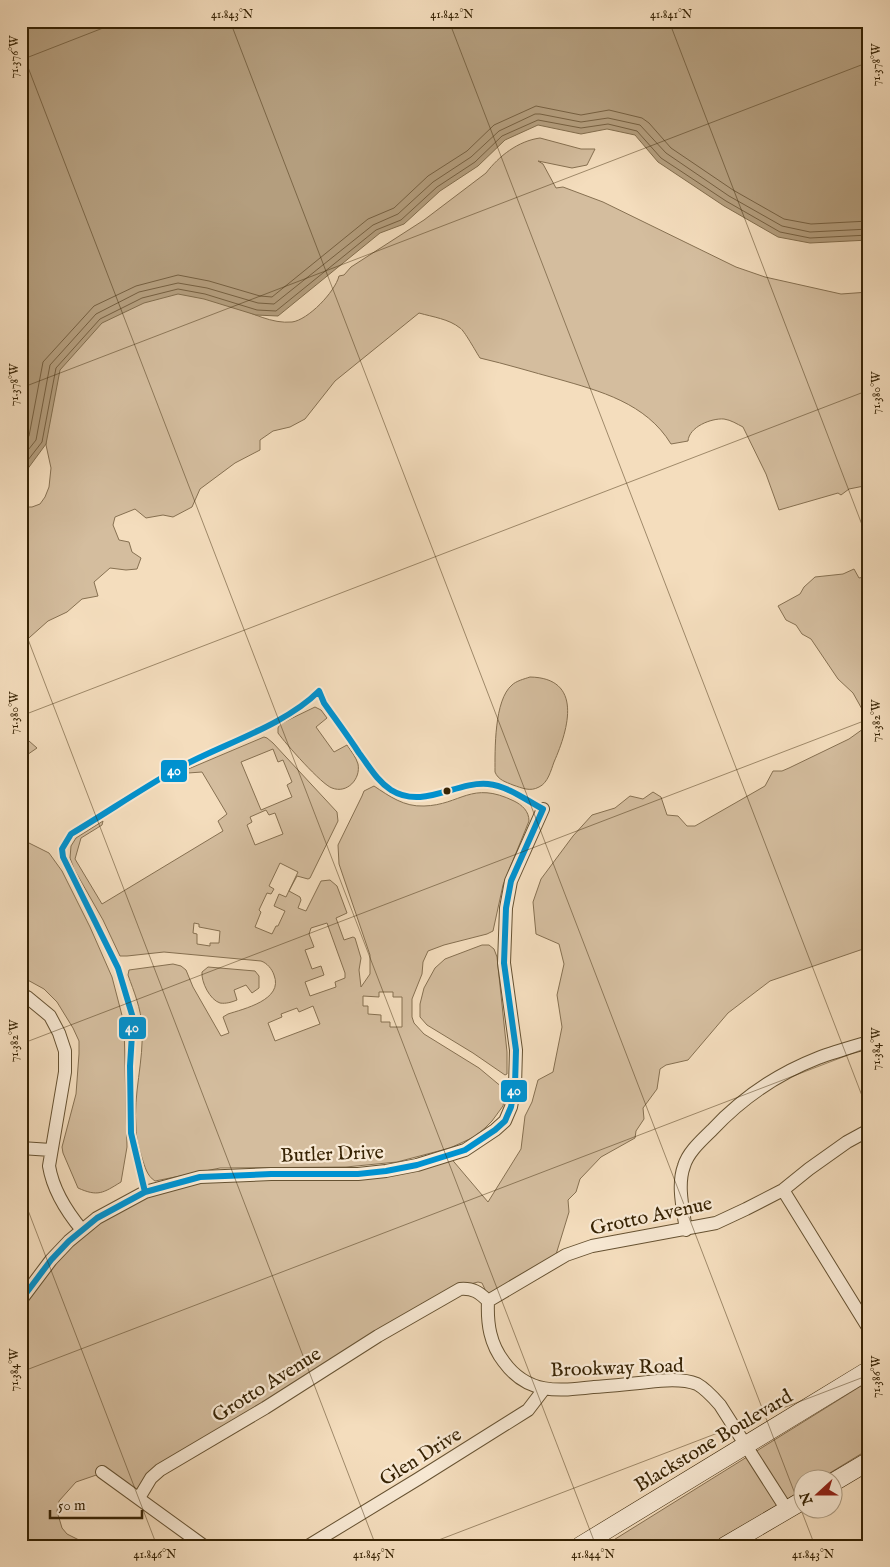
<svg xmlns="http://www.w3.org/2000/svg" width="890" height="1567" font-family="'IM FELL English',serif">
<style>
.green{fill:#d4bd9e;stroke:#867051;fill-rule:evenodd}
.water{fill:#b49e7e;stroke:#826d4d}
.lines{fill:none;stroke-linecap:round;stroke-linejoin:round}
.shore{stroke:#766041;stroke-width:1}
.street-casing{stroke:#665232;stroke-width:14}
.secondary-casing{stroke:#372304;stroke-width:19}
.street{stroke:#f8e9d4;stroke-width:12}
.secondary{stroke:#f8e9d4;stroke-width:18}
.bus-1-casing{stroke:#f8e9d4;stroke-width:10}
.bus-1{stroke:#0092d0;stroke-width:6}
.ticks{fill:none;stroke:#372304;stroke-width:1;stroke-opacity:0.45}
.bus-dot{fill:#372304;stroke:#f8e9d4;stroke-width:2}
.labels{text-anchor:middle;stroke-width:4.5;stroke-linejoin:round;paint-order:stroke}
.street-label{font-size:20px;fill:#372304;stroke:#f8e9d4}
.line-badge{stroke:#f8e9d4;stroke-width:2}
.badge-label{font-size:14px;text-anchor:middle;font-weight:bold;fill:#fff}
.neatline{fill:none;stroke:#372304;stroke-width:2}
.ticks-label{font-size:12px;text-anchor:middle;fill:#372304}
</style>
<rect width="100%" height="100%" fill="#f4ddbd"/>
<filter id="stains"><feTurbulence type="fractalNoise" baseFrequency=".004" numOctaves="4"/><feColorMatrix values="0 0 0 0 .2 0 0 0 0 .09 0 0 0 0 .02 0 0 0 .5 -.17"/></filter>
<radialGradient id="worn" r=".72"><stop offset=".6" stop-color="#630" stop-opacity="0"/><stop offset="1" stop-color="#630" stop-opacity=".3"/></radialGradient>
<path class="green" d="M540 138 581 149H595L587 165 572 168 538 161 543 164 556 188 563 187 603 202 736 267 765 277 841 294 869 292V485L849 489 841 495 838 493 779 510 766 474 743 427C737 424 731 420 724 419 711 418 689 427 688 441L671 444C646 403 600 391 558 379 532 372 506 364 480 358 476 352 464 330 460 328 449 319 433 317 419 313L335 381 305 419 290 427 273 431 260 440V450L235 463 200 489 192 507 173 517 163 515 146 518 135 509 115 517 113 525 119 540 129 542 132 552 141 558 137 569 126 570 110 568 94 582 98 596 82 599 67 612 48 621 21 645V507H32L40 504 45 497 49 487 51 468 46 445V429L59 365 134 280C166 288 201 295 233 306 252 313 272 324 292 322 308 320 335 292 339 276L344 275 351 267 424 220 486 173C499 156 518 141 540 138Z
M854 569 859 578 869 576V947L770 981 728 1013 688 1060 666 1065 660 1069 657 1089 643 1108 644 1119 636 1131 635 1138 601 1157 580 1179 576 1192 568 1200 569 1212 554 1261 489 1298 482 1283 478 1282 463 1286 174 1455 140 1493 108 1471 76 1482 59 1501 57 1511 62 1528 67 1534 85 1543 95 1544 96 1546H28L21 1533V1301L72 1235 165 1185 356 1171 449 1156 488 1202 521 1149 525 1116 532 1102 538 1080 553 1072 562 1027 557 995 564 964 559 944 536 934 533 902 541 879 573 836 592 815 615 808 630 796 643 799 653 792 661 797 667 815 678 816 687 826H695L765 786 773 771H782L789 768 849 739 863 729 866 725 867 718 853 693 838 679 811 639 802 634 796 625 786 620 778 606 800 594 804 587 815 577 843 574Z
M530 677C583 678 569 728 554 762 551 770 548 783 539 787 530 792 522 788 513 785 506 782 498 780 495 772 495 750 494 700 512 685 516 681 524 679 530 677Z
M315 707 321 710 327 718 316 727 334 752 347 745C351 751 356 757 358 764 361 779 347 794 332 788 322 785 285 743 278 733V728L280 724Z
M21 734 37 748 21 759Z
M264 737 267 738 273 743 337 812 338 821 310 878 308 879 297 876 289 891 300 897 301 900 298 908 306 911 321 881 330 880 337 886 347 913 336 918 344 940 353 937 355 938 361 958 359 970 361 987 370 974V955L339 864 338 845 362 796 364 791 374 786C389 796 404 807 424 806 461 805 471 780 514 801 522 805 529 811 529 821L503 885 493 931 487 934 444 945 428 951 423 962 422 974 412 999V1017L414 1023 424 1034 479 1068 503 1088 505 1094 503 1106 492 1121 485 1128 474 1137 450 1148 397 1162 346 1167 220 1168 155 1181C147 1176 145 1167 142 1158 139 1148 136 1138 136 1128 133 1094 144 1061 142 1027 141 1008 134 992 128 975L129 970 173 964 181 966 186 970 193 987 221 1036 229 1033 223 1017 228 1014C243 1009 284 1000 274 975 272 969 267 963 261 961L164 952 127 956H120L103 920 74 869 70 858 71 846 76 838 103 821 102 825 81 838 75 859 102 904 223 831 218 821 227 814 202 772 188 773 186 770ZM273 749 278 762 283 760 292 782 287 785 292 797 261 810 241 762ZM266 810 269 815 275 813 283 834 255 845 247 825 252 822 250 817ZM280 863 298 872 286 897 279 894 274 906 285 911 278 926H276L272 934 255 927 261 912 259 910 267 893 271 894 274 889 269 886ZM194 923 199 924V927L220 931 219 943H210V946L197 944V934L193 933ZM327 923 345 973V978L335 982 336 987 310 996 305 982 324 975 321 966 312 969 305 950 314 947 309 934 311 928ZM379 992H393V997H402V1027H390V1022H381V1015L368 1014V1006H363V996L379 997ZM313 1006 320 1024 275 1041 268 1023 282 1017 281 1014 297 1008 299 1012Z
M21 839 49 853 62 871 90 927 112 977 124 1023 127 1147 121 1182C103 1193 98 1197 78 1188L63 1153 62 1147 76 1094 79 1054V1041L73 1028 57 1002 44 989 24 978C23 968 21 959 23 950 24 943 27 937 27 930 27 914 21 899 21 883L27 878 25 869 21 867Z
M482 945H489L494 949 497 957 507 1052V1074L505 1075 473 1053 427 1025 420 1017V1004L424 988 435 968 445 959Z
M208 967 255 971 259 976V988L252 993 246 985 234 990 237 1000C232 1002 226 1004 220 1003 210 1000 201 982 202 972Z
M869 1381V1449L820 1479 802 1480V1490L711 1546H604Z"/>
<path class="water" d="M21 21H869V240L810 243 778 237 724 206 658 162 635 135 607 129 581 134 538 125 505 140 478 166 440 191 404 224 380 233 278 316 256 315 204 299 178 294 144 303 102 323 60 370 46 444 21 478Z"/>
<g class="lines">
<path class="shore" d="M21 447 29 436 43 362 94 306 136 286 178 275 209 281 260 296 272 297 368 219 394 208 428 176 467 151 494 125 536 106 581 115 609 110 642 118 649 123 671 148 733 190 784 219 811 224 869 221
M21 459 36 440 50 365 96 314 139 292 178 283 207 288 258 303 274 304 373 225 398 214 433 182 471 157 499 131 535 114H540L581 122 608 118 640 125 666 153 729 196 782 226 810 232 869 229
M21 469 42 442 56 368 100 319 142 298 178 289 205 294 257 310 276 311 376 230 401 220 437 187 475 162 502 136 538 120 581 128 608 124 637 131 661 158 726 201 780 232 810 238 869 235"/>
<g class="street-casing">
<path id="street" d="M21 994 27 997 50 1016 59 1033 65 1051V1072L49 1166C53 1190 67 1212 82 1230
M21 1148 51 1150
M783 1190 869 1329
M686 1230C683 1209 677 1185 684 1166 688 1152 702 1140 712 1130 742 1098 777 1074 818 1058 834 1052 852 1047 869 1042
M21 1300 51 1260 69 1241 97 1218 145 1192 200 1177 271 1174H358L386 1171 417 1165 465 1150 495 1130 505 1121 511 1107 515 1086 516 1050 504 963 506 908 511 881 543 809
M488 1301 566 1255 592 1246 716 1223 746 1209 783 1190 809 1169 847 1142 869 1130
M102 1472 204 1546
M139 1498 151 1478 160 1470 265 1408 378 1336 460 1289C473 1288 479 1292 488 1301 487 1324 490 1344 504 1362 528 1395 559 1391 594 1387 612 1386 630 1384 648 1382 663 1380 682 1378 697 1384 706 1389 713 1397 720 1405L787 1510
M21 1544 23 1546
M308 1546 418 1479 528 1410 544 1389"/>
</g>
<g class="secondary-casing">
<path id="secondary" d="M832 1483 869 1461
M580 1546 869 1370
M725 1546 802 1501"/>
</g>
<use href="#street" class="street"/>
<use href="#secondary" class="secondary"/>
<g class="bus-1-casing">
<path id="bus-1" d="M145 1192 131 1133 130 1066 133 1018 118 968 63 857 62 849 71 834C106 813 140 790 175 770 219 745 283 727 319 691
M21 1300 51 1260 69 1241 97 1218 145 1192 200 1177 271 1174H358L386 1171 417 1165 465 1150 495 1130 505 1121 511 1107 515 1086 516 1050 504 963 506 908 511 881 543 809C526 800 508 786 488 784 456 781 423 810 391 790 377 781 369 766 359 753 348 736 336 720 324 703L319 691"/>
</g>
<use href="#bus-1" class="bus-1"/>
</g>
<path class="ticks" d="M230 21 815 1546M449 21 869 1114M669 21 869 543M21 49 596 1546M21 60 121 21M21 388 869 62M21 621 376 1546M21 716 869 390M21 1044 869 719M21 1192 157 1546M21 1372 869 1047M423 1546 869 1375"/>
<circle class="bus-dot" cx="447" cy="791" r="4.5"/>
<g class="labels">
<g class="street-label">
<text transform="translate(332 1153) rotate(-2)" y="7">Butler Drive</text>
<text transform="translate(651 1215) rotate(-12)" y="7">Grotto Avenue</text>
<text transform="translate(617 1367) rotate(-2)" y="7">Brookway Road</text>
<text transform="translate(266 1384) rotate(-32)" y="7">Grotto Avenue</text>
<text transform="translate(713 1440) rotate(-31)" y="7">Blackstone Boulevard</text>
<text transform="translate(420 1456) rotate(-32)" y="7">Glen Drive</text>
</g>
</g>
<g class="line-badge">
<rect x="160" y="759" width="28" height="24" rx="5" fill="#0092d0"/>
<rect x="118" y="1016" width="29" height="24" rx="5" fill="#0092d0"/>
<rect x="500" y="1079" width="28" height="24" rx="5" fill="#0092d0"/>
</g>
<g class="badge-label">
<text x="174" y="775">40</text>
<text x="132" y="1032">40</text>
<text x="514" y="1095">40</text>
</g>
<rect width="890" height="1567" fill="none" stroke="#f4ddbd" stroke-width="55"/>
<g transform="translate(818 1494) rotate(249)"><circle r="24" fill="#f8e9d4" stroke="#ab9a81"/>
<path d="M0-4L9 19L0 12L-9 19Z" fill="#8f2418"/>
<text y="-8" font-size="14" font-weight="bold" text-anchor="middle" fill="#372304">N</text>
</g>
<path d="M50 1510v8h92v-8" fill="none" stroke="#372304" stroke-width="2.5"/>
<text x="58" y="1510" font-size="15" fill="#372304" stroke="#f8e9d4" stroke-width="4" paint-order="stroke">50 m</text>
<rect x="28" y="28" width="834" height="1512" class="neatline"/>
<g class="ticks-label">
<text x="232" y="18">41.843°N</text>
<text x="452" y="18">41.842°N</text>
<text x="671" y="18">41.841°N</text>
<text transform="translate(14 57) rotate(-90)" y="4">71.376°W</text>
<text transform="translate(876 65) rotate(-90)" y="4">71.378°W</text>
<text transform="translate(14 385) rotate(-90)" y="4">71.378°W</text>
<text transform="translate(876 393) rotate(-90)" y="4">71.380°W</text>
<text transform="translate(14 713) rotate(-90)" y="4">71.380°W</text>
<text transform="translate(876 721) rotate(-90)" y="4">71.382°W</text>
<text transform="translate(14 1041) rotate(-90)" y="4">71.382°W</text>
<text transform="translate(876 1049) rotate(-90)" y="4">71.384°W</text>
<text transform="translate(14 1370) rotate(-90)" y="4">71.384°W</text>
<text transform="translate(876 1377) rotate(-90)" y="4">71.386°W</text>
<text x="155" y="1558">41.846°N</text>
<text x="374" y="1558">41.845°N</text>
<text x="593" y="1558">41.844°N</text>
<text x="813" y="1558">41.843°N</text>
</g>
<rect width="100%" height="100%" filter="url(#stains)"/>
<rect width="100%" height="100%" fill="url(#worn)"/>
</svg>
